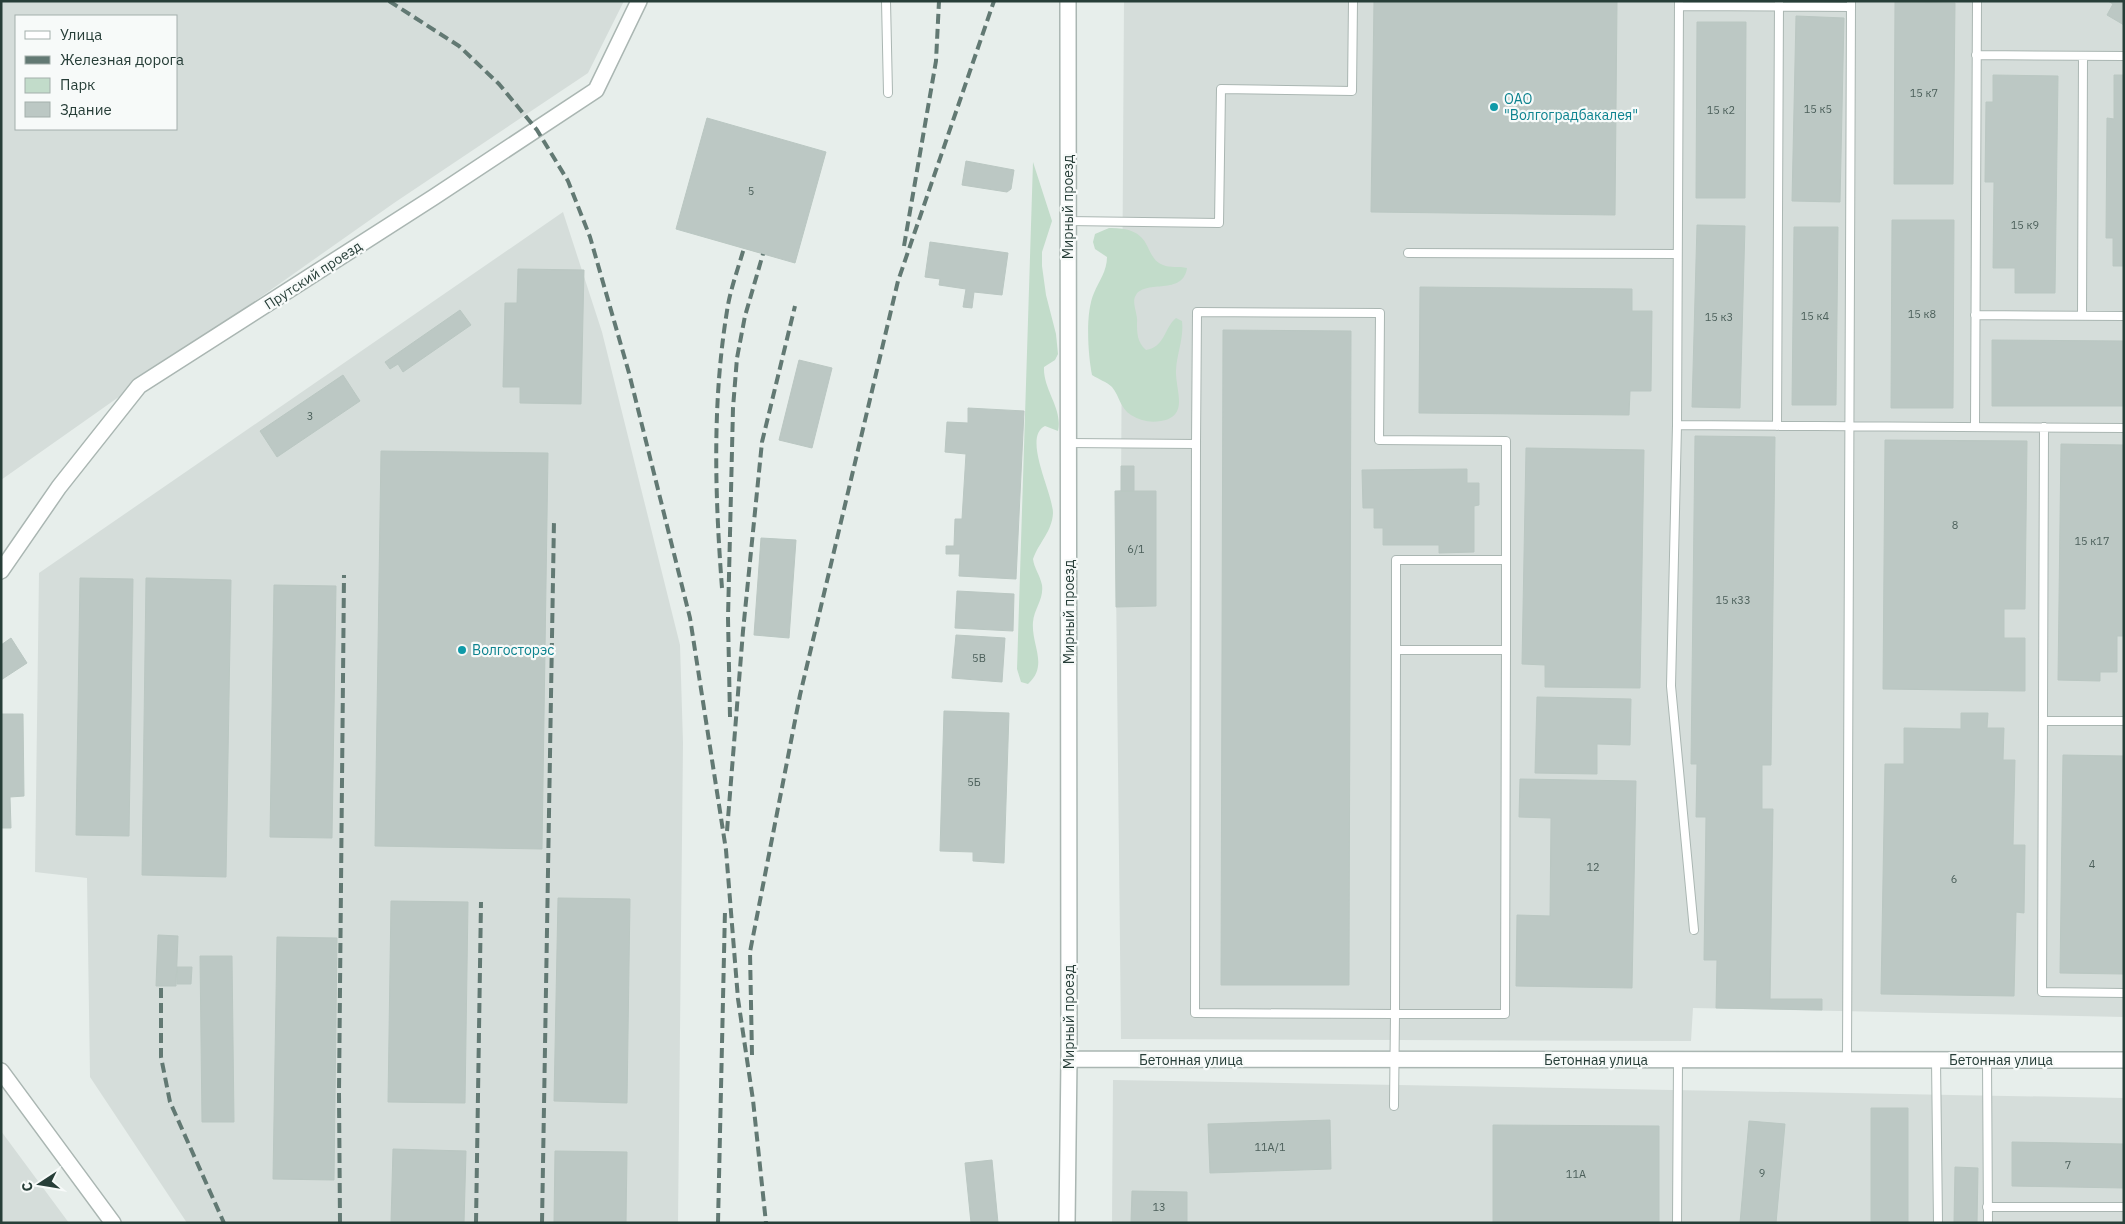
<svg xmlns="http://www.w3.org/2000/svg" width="2125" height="1224" font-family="'IBM Plex Sans',sans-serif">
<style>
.built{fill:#d5ddda;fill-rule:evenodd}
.green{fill:#c2dcca}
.building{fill:#bcc8c4;stroke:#bac7c2}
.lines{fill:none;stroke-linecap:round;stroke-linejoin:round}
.service-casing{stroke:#aab6b2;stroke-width:10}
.minor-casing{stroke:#aab6b2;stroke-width:18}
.service{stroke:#fff;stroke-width:8}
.minor{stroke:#fff;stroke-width:15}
.rail{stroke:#627973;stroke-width:4;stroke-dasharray:10 5;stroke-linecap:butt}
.culture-dot{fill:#0f9aa8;stroke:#f7faf9;stroke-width:2}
.labels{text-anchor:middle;stroke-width:4.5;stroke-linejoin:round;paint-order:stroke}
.number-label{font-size:11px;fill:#4c605b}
.culture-label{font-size:14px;fill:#0d838f;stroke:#f7faf9;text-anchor:start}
.street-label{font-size:14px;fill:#273e38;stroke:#f7faf9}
</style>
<rect width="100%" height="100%" fill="#e7eeeb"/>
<path class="built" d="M1 1H624L588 73 394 203 1 480ZM16 16H176V129H16Z
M1124 1H2124V1017L1693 1008 1691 1041 1121 1039 1115 491 1121 490Z
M563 212 602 332 680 645 683 743 678 1223H187L90 1077 87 878 35 872 39 573Z
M1113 1080 2124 1098V1223H1112Z
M1 1131 69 1223H1Z"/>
<path class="green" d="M1033 162 1052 221 1042 252V266L1046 295 1056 334 1058 354 1055 360 1044 367C1043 390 1063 408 1058 431L1045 426C1022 437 1053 493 1053 513 1052 532 1039 542 1033 559 1034 568 1040 575 1042 585 1044 599 1034 609 1033 622 1031 645 1049 665 1028 684L1021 682 1017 669Z
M1109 228C1156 227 1142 257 1163 265 1170 268 1179 266 1187 268 1183 296 1146 279 1136 295 1131 302 1138 314 1137 322 1137 333 1137 342 1146 350 1165 347 1164 328 1176 318L1182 321C1184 338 1177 353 1176 370 1175 390 1190 416 1161 421 1150 423 1141 421 1131 415 1120 408 1120 397 1112 387 1107 382 1098 379 1092 375 1088 354 1085 313 1094 293 1099 281 1107 271 1107 257L1095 249 1093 242 1095 234Z"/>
<path class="building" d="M1374 1H1617L1615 215 1371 212Z
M2108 1H2124V25L2107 15 2113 4Z
M1895 2 1955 3 1953 184H1894Z
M1796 16 1844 18 1840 202 1792 201Z
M1697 22H1746L1745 198H1696Z
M1993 75 2058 76 2055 293H2015V268H1993L1994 182H1985L1986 102H1993Z
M2114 75H2124V266H2113V238H2106L2107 118 2114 119Z
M707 118 826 152 795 263 676 229Z
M966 161 1014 170 1011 189 1007 192 962 185Z
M1892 220H1954L1953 408H1891Z
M1697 225 1745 226 1740 408 1692 407Z
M1794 227H1838L1836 405H1792Z
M930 242 1008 253 1002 295 974 292 972 308 963 307 966 289 939 285 940 279 925 277Z
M518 269 584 270 581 404 520 403V387H503L505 303H517Z
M1420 287 1632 289V311H1652L1651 391H1630L1629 415 1419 413Z
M460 310 471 325 403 372 398 364 390 369 385 362Z
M1223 330 1351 331 1349 985H1221Z
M1992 340 2124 341V406H1992Z
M799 360 832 368 812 448 779 440Z
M343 375 360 401 277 457 260 431Z
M968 408 1024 411 1016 579 959 576 960 554H946V546H954L955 519H962L966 454 945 452 947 422 968 423Z
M1695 436 1775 437 1771 765H1762V809H1773L1770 999H1822V1010L1716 1008 1717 960H1704L1706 817H1696L1697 764H1691Z
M1885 440 2027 441 2025 609H2004V638H2025V691L1883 689Z
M2061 444 2124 445V636H2117V672H2100V681L2058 680Z
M1526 448 1644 450 1640 688 1545 687V665L1522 664Z
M381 451 548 453 542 849 375 846Z
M1121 466H1134V491H1121Z
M1467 469V483H1479V505L1474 506V552L1439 553V545H1383V528H1374V508H1363L1362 470Z
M1115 491H1156V606L1116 607Z
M761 538 796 540 789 638 754 635Z
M80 578 133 579 129 836 76 835Z
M146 578 231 580 226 877 142 875Z
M274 585 336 586 332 838 270 837Z
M957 591 1014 594 1013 631 955 628Z
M956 635 1005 638 1002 682 952 678Z
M11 638 27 663 1 680V645Z
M1537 697 1631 699 1630 745 1597 744V774L1535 773Z
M944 711 1009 713 1004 863 973 861V852L940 851Z
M1961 713H1988L1987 728H2004L2003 760H2015L2013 845H2025L2024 913 2016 912 2014 996 1881 994 1885 764H1904V728L1961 729Z
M1 714H23L24 796 10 797 11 828H1Z
M2063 755 2124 756V974L2060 973Z
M1520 779 1636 781 1632 988 1516 986 1517 915 1550 916 1551 818 1519 817Z
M558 898 630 899 627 1103 554 1101Z
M391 901 468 902 465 1103 388 1102Z
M158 935 178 936 176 986H156Z
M277 937 337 938 334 1180 273 1179Z
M200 956H232L234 1122H202Z
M177 967H192L191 984H177Z
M1871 1108H1908V1223H1871Z
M1330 1120 1331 1169 1210 1173 1208 1124Z
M1749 1121 1785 1124 1776 1223H1740Z
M1493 1125 1659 1126V1223H1493Z
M2012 1142 2124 1144V1188L2012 1186Z
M393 1149 466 1151 464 1223H391Z
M555 1151 627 1152 626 1223H554Z
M992 1160 998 1223H971L965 1163Z
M1955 1167 1978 1168 1977 1223H1954Z
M1132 1191 1187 1192V1223H1131Z"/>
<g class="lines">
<g class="service-casing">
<path id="service" d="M886 1 888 93
M1679 1 1677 425 2124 428
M1679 6 1851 7
M1976 55 2124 56
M1067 221 1219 223 1221 89 1352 91 1353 1
M1408 253 1677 254
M1975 315 2124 316
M2082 315 2083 56
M1677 425 1671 686 1694 930
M1777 426 1779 1
M1975 427 1977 1
M2044 427 2042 992 2124 993
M1069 443 1196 444 1195 1013 1395 1014 1396 650H1506V441L1379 440 1380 313 1197 312 1196 444
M1396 650V560H1506
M2043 721H2124
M1847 1060 1851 1
M1936 1060 1938 1223
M1987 1060 1988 1223
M1394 1106 1395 1014H1505L1506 650
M1987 1207H2124
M1677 1223 1678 1060"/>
</g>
<g class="minor-casing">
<path id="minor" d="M1 571 59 487 139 386 434 197 596 90 639 1
M1069 1059 2124 1060
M1 1071 113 1223
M1067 1223 1069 1059 1068 1"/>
</g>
<use href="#service" class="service"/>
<use href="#minor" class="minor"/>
<path class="rail" d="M389 1 459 46 499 84 537 130 568 181 590 237 629 373 690 618 726 850 738 999 753 1100 766 1223
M904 246 936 61 939 1
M722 588C715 496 712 403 727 311 730 290 738 269 744 248
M730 717 728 618 733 408 737 358 745 316 763 254
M727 831 743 631 762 442 795 306
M161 988V1057L170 1102 224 1223
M752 1055 750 952 800 695 898 281 994 1
M340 1223 339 1093 344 575
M476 1223 481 902
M542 1223 554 520
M718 1223 725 910"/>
</g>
<g class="culture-dot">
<circle cx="1494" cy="107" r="5"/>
<circle cx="462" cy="650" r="5"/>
</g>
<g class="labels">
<g class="number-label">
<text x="1924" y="97">15 к7</text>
<text x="1818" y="113">15 к5</text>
<text x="1721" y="114">15 к2</text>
<text x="751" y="195">5</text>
<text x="2025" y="229">15 к9</text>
<text x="1922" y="318">15 к8</text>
<text x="1815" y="320">15 к4</text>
<text x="1719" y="321">15 к3</text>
<text x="310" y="420">3</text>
<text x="1955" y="529">8</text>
<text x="2092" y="545">15 к17</text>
<text x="1136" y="553">6/1</text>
<text x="1733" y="604">15 к33</text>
<text x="979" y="662">5В</text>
<text x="974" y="786">5Б</text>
<text x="2092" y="868">4</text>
<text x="1593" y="871">12</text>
<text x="1954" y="883">6</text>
<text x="1270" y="1151">11А/1</text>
<text x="2068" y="1169">7</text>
<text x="1762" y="1177">9</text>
<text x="1576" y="1178">11А</text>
<text x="1159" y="1211">13</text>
</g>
<g class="culture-label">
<text x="1504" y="104">ОАО<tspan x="1504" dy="16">"Волгоградбакалея"</tspan></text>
<text x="472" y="655">Волгосторэс</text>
</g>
<g class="street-label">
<text transform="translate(1068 207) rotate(-90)" y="5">Мирный проезд</text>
<text transform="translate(313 275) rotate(-33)" y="5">Прутский проезд</text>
<text transform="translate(1069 612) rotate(-90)" y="5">Мирный проезд</text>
<text transform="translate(1069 1017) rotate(-90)" y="5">Мирный проезд</text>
<text x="1191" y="1065">Бетонная улица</text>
<text x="1596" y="1065">Бетонная улица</text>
<text x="2001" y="1065">Бетонная улица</text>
</g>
</g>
<rect width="2125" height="1224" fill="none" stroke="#273e38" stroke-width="5"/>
<rect x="15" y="15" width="162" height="115" fill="#f7faf9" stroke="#a4afac"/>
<rect x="25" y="31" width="25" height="8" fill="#ffffff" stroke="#a4afac"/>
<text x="60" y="40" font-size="15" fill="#273e38">Улица</text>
<rect x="25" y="56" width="25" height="8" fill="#627973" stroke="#a4afac"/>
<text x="60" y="65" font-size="15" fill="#273e38">Железная дорога</text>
<rect x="25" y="78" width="25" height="15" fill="#c2dcca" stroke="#a4afac"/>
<text x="60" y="90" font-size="15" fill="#273e38">Парк</text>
<rect x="25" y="102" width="25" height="15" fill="#bcc8c4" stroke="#a4afac"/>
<text x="60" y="115" font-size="15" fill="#273e38">Здание</text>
<g transform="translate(40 1184) rotate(258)" stroke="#f7faf9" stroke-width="4" paint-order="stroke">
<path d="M0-4L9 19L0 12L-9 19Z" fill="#273e38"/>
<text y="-8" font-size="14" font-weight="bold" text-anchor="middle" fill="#273e38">С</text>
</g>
</svg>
